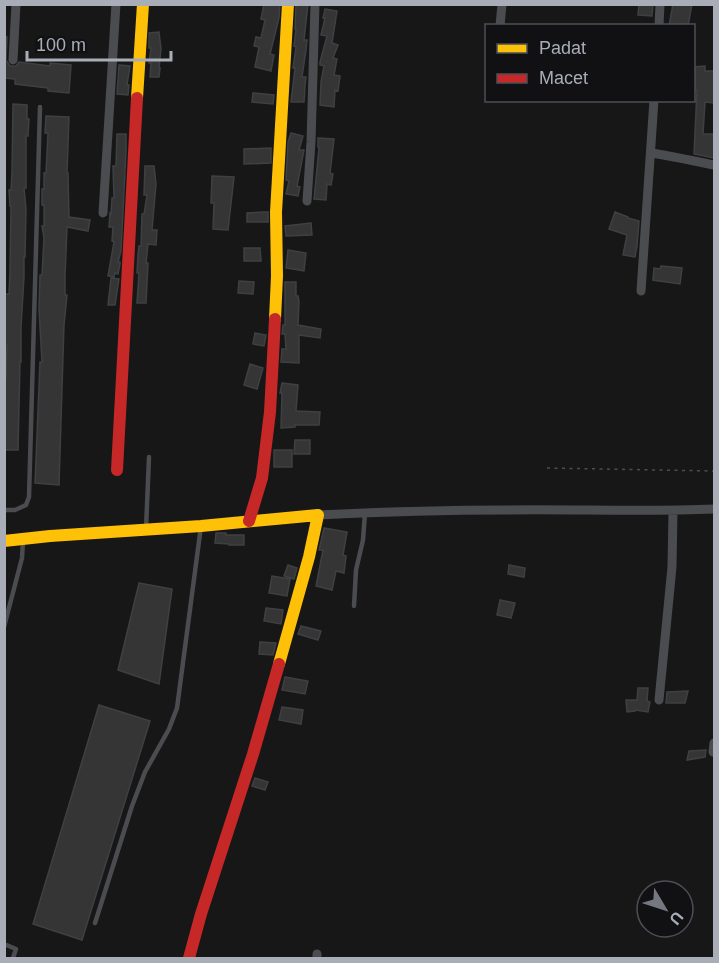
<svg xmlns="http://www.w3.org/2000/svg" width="719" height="963" font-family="Helvetica,sans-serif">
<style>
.building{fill:#353536;stroke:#3f4043;stroke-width:1.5}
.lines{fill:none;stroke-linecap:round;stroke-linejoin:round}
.path{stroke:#4d4e52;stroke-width:1.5;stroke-dasharray:3 4.5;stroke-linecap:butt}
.lane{stroke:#4b4c50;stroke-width:4.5}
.street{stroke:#4b4c50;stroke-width:9}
.slow{stroke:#ffc107;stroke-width:12}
.jam{stroke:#c62828;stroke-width:12}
</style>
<rect width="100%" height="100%" fill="#171717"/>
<path class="building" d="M264 4H280L279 18 270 54 274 55 271 71 255 67 259 47 254 46 256 37 261 38 265 20 261 19Z
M296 4H308L304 40H307L306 50 302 77H306L305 85 304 102H291L295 68H293L296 47 294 46 296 29H295Z
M639 4H653L652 16 638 15Z
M673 4H692L688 26H669Z
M325 9 337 11 332 43 338 45 333 58 337 59 334 75 340 76 338 91 335 90 334 107 320 105 321 82 324 66 320 65V62L327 36 321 35 325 18H323Z
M159 32 161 49 159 68H160L159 77H150L151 63H149L151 48H149V33Z
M4 37H7L6 60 10 66H16L19 62 50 66V63L71 65 69 93 48 91V88L15 84V79L4 78Z
M119 65 130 66 127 85H129L128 95 117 94Z
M705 66V71H714V103L705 102 703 134H714V158L694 154 697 90H694L695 86H693V67Z
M253 93 274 95 273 104 252 102Z
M13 104 27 105V119H29L28 136H26V188H24L26 209 25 257H24V277L21 327V362H20L18 450H4V379H6L7 346H4V294H9L10 275 11 206H10L9 190H11L12 172Z
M46 116 69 117 67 173H68L69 217 90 220 88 231 67 227 65 276V295H67L64 325 59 485 35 483 40 362H42L39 309 40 275H42L44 238 42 226H44V205H42V189H44V173H46L48 133H45Z
M291 133 303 136 299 150H304L297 186 300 187 298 196 286 194 289 181 286 180 288 142Z
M117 134H126V151L121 251 118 262H120V264L118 274 115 273 114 277 108 276 114 242 112 241 113 227H109L110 213 111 214 112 198H114L113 166H116Z
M318 138 334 139 330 173 333 174 331 185 327 184 326 200 314 199 319 148 318 147Z
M271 148V163L244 164V149Z
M145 166H154L156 184 152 230H157L156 245 148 244 146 263H148L146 303H137L139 273H137L138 254 139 246H141L142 214H144L147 195H144Z
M212 176 234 177 228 230 213 229 214 203H211Z
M264 212H268V222H247V213Z
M615 212 628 217V218L639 221 637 246 635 257 623 255 627 235 609 229Z
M311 223 312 235 286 236 285 226Z
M244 248H260L261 261H244Z
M288 250 306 253 304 271 286 268Z
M661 266 682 268 680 284 653 280 654 268 660 269Z
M111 278 119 279 115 305H108Z
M239 281 254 282 253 294 238 293Z
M285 282H296V296H298L299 301 298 325 321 329 320 338 299 335V363L281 362 282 349H286L285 334H282L283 325H285Z
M255 333 266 335 264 346 253 344Z
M250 364 263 368 257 389 244 385Z
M282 383 298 385 296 411 320 412 319 425H295V427L281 428 282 393H280Z
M295 440H310V454H294Z
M274 450H292V467H274Z
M324 528 347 532 343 555 346 556 344 573 336 571 332 590 316 586 323 550H319Z
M216 533H226V535H244V545H229V544L215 543Z
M288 565 297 568 294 579 284 576Z
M509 565 525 568 524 577 508 574Z
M272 576 290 579 287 596 269 593Z
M139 583 172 589 159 684 118 670Z
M500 600 515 603 511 618 497 615Z
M266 608 283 610 281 624 264 621Z
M301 626 321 631 318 640 298 634Z
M260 642 276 643 273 655 259 654Z
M285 677 308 681 305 694 282 690Z
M638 688H648L647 701 650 702 648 712 635 710V711L627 712 626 700H637Z
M688 691 685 703H666L667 692Z
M99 705 150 721 82 940 33 924Z
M282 707 303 710 301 724 279 720Z
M706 750 705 757 687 760 689 751Z
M255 778 268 782 265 790 252 786Z"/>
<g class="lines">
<path class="path" d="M547 468 714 471"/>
<path class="lane" d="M4 510H15L26 505 29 497 40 107
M146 529 149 457
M354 606 356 570 363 540 365 513
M4 627 22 558 23 541
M95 923 132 806 145 772 169 729 177 708 201 526
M4 944 16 949 13 958"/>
<path class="street" d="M500 26 502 4
M659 26 660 4
M13 60 16 4
M651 153C672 156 693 161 714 165
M307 201 311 142 315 4
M103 213 116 4
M641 291 654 100
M318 515C380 512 442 510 505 510 575 509 645 512 714 509
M659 700 672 567 673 511
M713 752 714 743
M317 958V954"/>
<path class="slow" d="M137 98 143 4
M275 319 277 276 276 212 288 4
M4 541 50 536 201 526 318 515 309 557 279 664"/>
<path class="jam" d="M117 470 137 98
M249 521 262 478 270 412 275 319
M189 958 201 914 253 754 279 664"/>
</g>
<rect width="719" height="963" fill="none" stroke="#a8adb8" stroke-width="12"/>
<rect x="485" y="24" width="210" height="78" fill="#111113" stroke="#4d4f55" stroke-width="1.5"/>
<rect x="497" y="44" width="30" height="9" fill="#ffc107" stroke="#4d4f55" stroke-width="1.5"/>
<text x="539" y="54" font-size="18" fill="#a8adb8">Padat</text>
<rect x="497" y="74" width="30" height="9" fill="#c62828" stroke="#4d4f55" stroke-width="1.5"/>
<text x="539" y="84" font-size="18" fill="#a8adb8">Macet</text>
<g transform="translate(665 909) rotate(129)"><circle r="28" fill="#111113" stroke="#4d4f55" stroke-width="1.5"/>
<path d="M0-4.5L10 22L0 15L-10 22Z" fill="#757880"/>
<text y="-9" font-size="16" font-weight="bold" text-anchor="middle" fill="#a8adb8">U</text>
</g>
<path d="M27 51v9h144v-9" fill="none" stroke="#a8adb8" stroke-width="3"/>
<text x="36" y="51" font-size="18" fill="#a8adb8" stroke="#111113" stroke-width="4.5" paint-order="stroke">100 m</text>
</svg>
